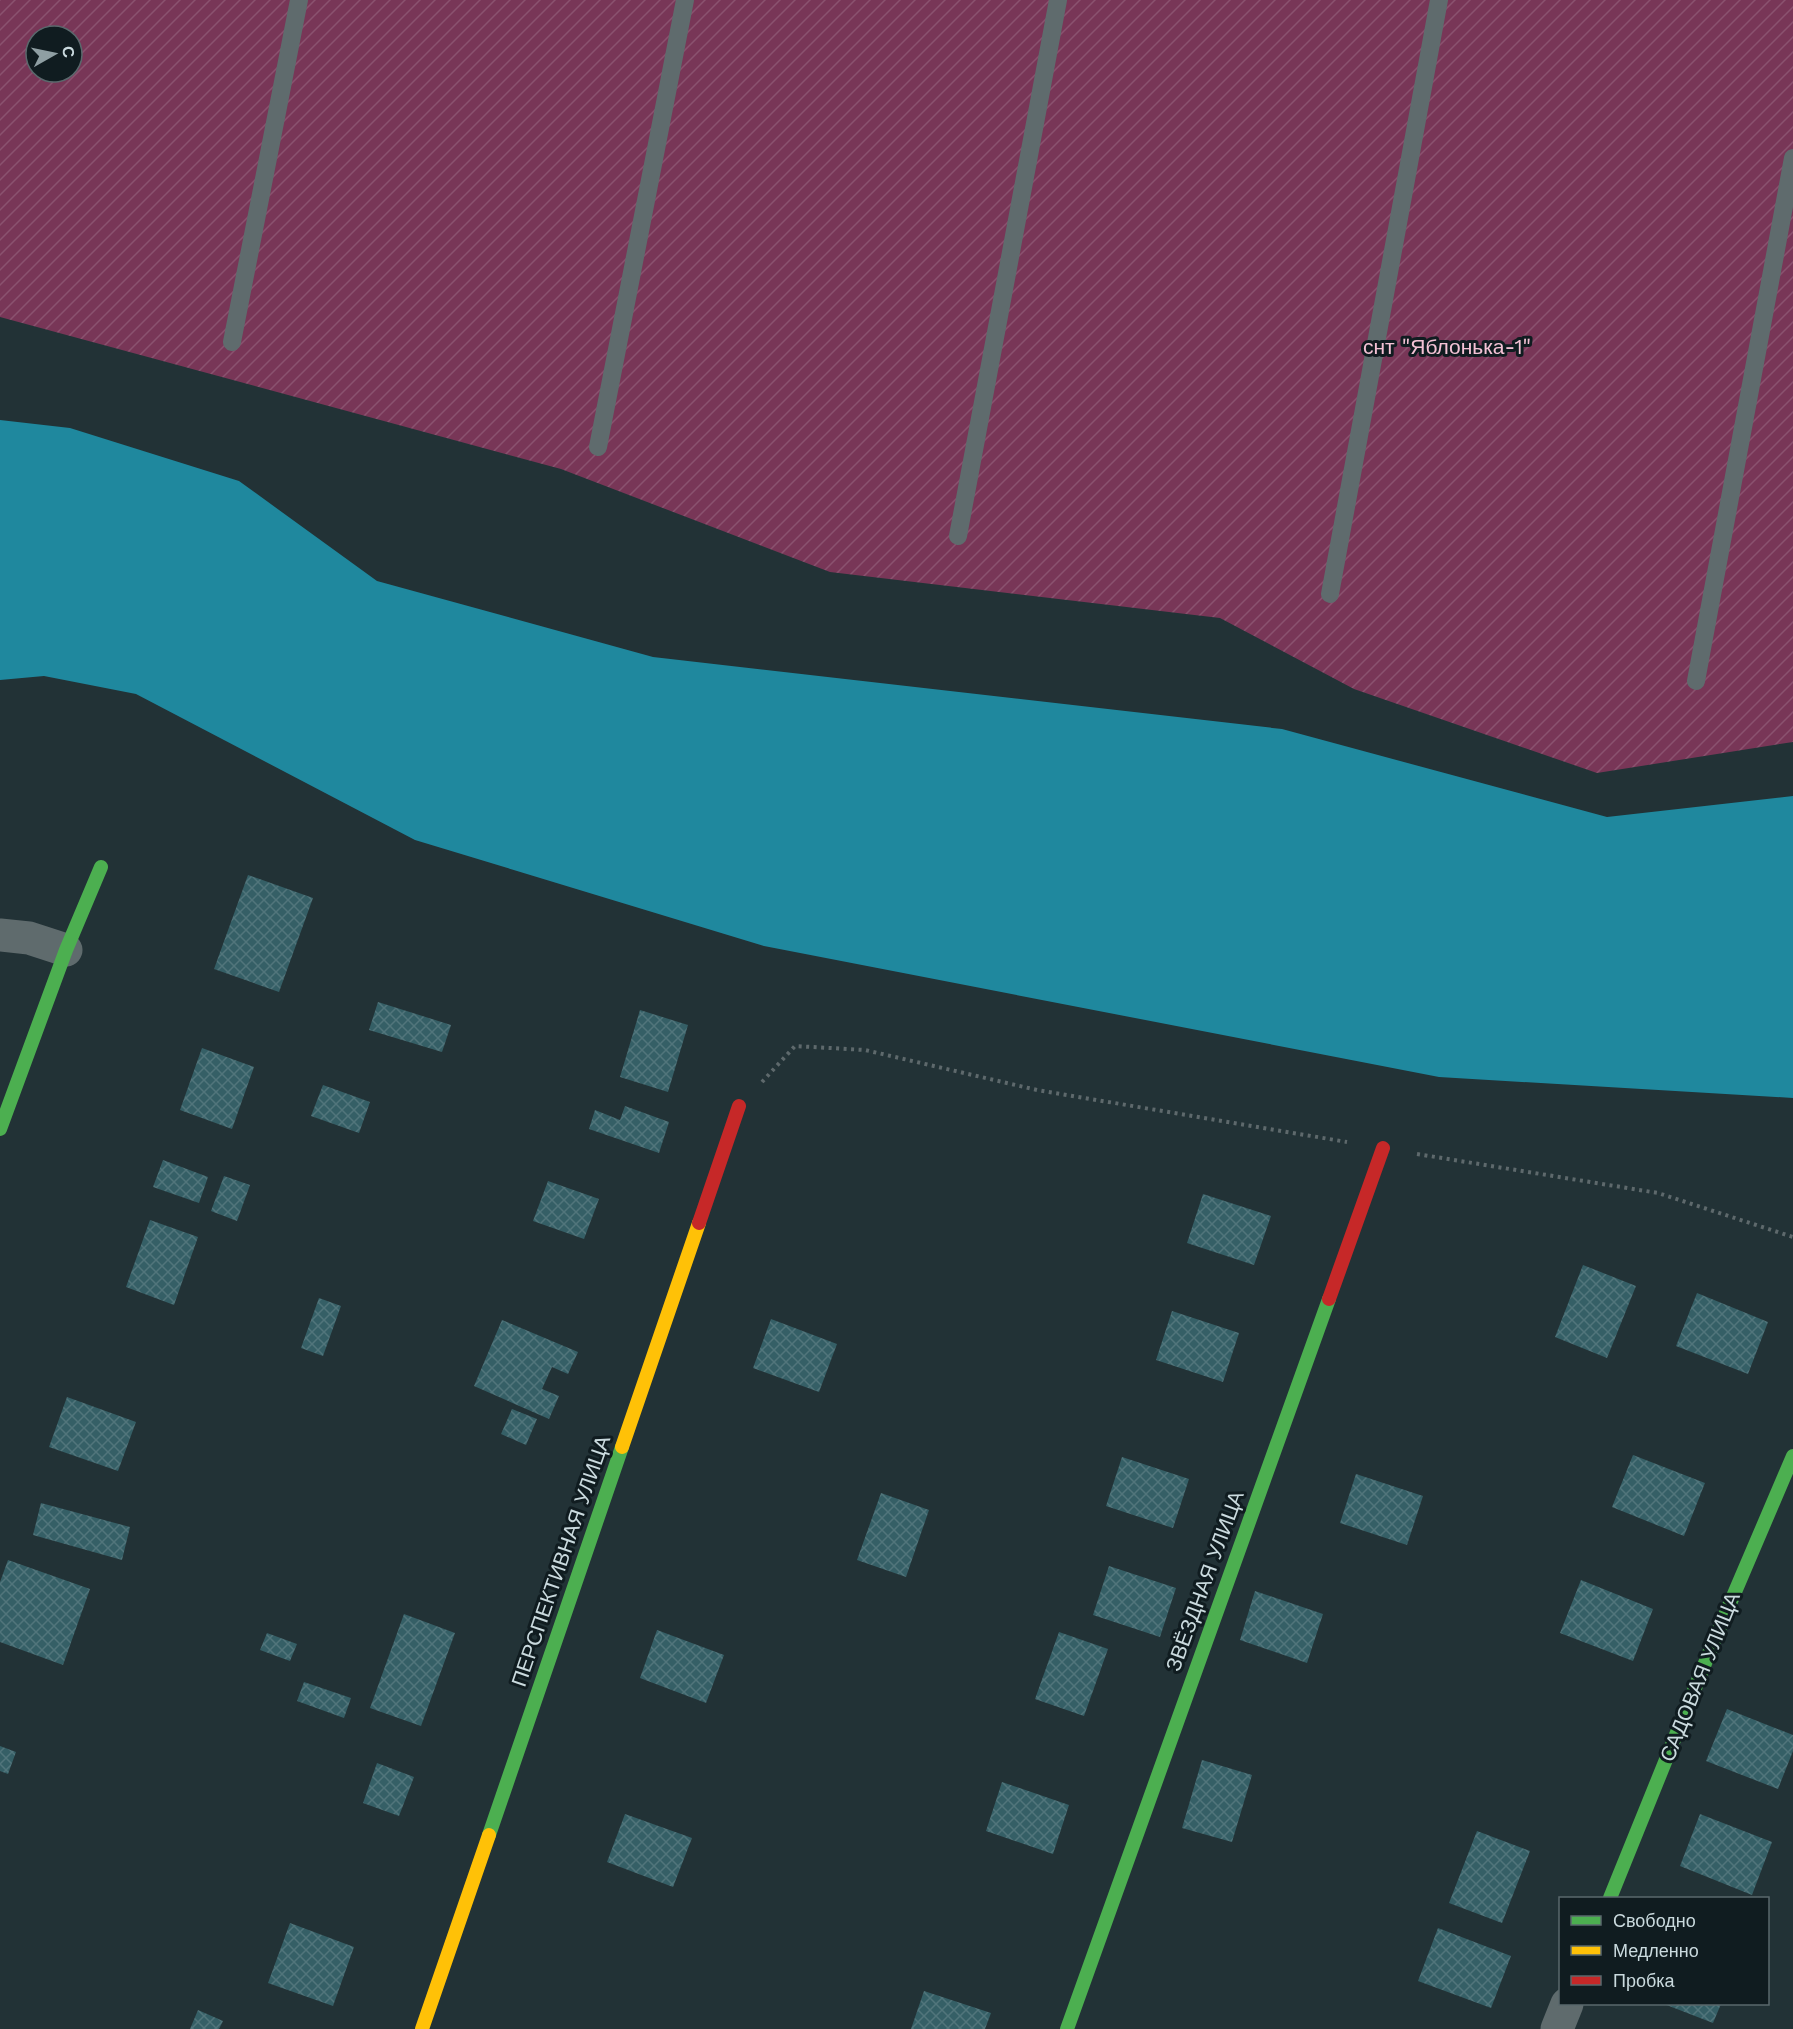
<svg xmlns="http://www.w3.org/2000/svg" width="1793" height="2029" font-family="'Work Sans',sans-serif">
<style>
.garden{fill:url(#garden-furrows);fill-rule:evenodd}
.water{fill:#1f889e}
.building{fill:url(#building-cross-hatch)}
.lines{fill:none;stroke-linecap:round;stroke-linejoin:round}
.path{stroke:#5e696c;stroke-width:4;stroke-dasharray:3 4.5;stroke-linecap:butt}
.lane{stroke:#5f6b6d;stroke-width:18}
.street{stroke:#5f6b6d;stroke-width:33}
.fast{stroke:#4caf50;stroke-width:14}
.slow{stroke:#ffc107;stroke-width:14}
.jam{stroke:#c62828;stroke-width:14}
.labels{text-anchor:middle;stroke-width:6;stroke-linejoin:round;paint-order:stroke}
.park-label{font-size:21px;fill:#f4c2d5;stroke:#101c20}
.street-label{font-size:21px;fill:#cadade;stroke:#101c20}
</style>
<defs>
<pattern id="garden-furrows" width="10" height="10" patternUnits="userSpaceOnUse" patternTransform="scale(1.5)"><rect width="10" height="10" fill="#783657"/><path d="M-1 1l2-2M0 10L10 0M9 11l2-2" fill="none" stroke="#8a526f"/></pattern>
<pattern id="building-cross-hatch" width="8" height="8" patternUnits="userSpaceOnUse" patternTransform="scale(1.5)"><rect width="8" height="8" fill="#355f66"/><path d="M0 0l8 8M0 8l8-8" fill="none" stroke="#51757b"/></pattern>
</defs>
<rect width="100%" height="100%" fill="#223236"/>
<path class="garden" d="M0 0H1793V742L1597 773 1354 689 1220 618 830 572 561 469 0 317ZM36 36H72V72H36Z"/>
<path class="water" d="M0 420 70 428 239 481 377 581 653 657 1282 729 1607 817 1793 796V1098L1439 1077 764 946 415 840 136 694 44 676 0 680Z"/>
<path class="building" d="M248 875 313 898 279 992 214 969Z
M378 1002 451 1025 442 1052 369 1030Z
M640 1010 688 1025 668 1092 620 1077Z
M202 1048 254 1067 232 1129 180 1110Z
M323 1085 370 1102 359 1133 311 1116Z
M625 1106 669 1122 659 1153 589 1129 595 1110 620 1120Z
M163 1160 208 1177 199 1203 153 1187Z
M224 1176 250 1185 237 1221 211 1211Z
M548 1181 599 1199 584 1239 533 1221Z
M1203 1194 1271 1216 1254 1265 1187 1243Z
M150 1220 198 1237 174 1305 126 1287Z
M1583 1265 1636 1286 1607 1358 1555 1337Z
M1697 1293 1768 1322 1748 1374 1676 1346Z
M319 1298 341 1306 323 1356 301 1348Z
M1172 1311 1239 1333 1223 1382 1156 1360Z
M771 1319 837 1344 819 1392 753 1368Z
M502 1320 578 1352 568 1374 552 1367 542 1389 559 1396 549 1419 474 1386Z
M67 1397 136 1422 118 1471 49 1447Z
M512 1409 537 1419 526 1445 501 1434Z
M1633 1455 1705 1483 1684 1536 1612 1507Z
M1122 1457 1189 1479 1173 1528 1106 1506Z
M1356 1474 1423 1496 1407 1545 1340 1523Z
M881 1493 929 1510 906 1577 857 1560Z
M41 1503 130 1527 122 1560 33 1535Z
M8 1560 90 1589 63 1665 0 1642V1582Z
M1109 1566 1176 1588 1160 1637 1093 1615Z
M1581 1580 1653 1609 1633 1661 1560 1633Z
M1255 1591 1323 1614 1307 1663 1240 1640Z
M404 1614 455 1633 421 1726 370 1708Z
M657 1630 724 1655 706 1703 640 1678Z
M1059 1632 1108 1649 1084 1716 1035 1699Z
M267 1633 297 1644 290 1661 260 1650Z
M304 1682 351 1698 344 1718 297 1701Z
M1727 1709 1793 1735V1751L1778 1789 1706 1761Z
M0 1746 16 1752 8 1774 0 1771Z
M1202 1760 1252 1775 1232 1842 1182 1828Z
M377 1763 414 1777 399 1816 363 1803Z
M1002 1782 1069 1805 1053 1854 986 1831Z
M625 1814 692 1838 673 1887 607 1862Z
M1700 1814 1772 1842 1752 1895 1680 1866Z
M1477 1831 1530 1851 1502 1923 1449 1903Z
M290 1923 354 1947 333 2006 268 1983Z
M1438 1928 1511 1956 1491 2008 1418 1981Z
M924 1991 991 2013 985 2029H911Z
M1664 2004H1721L1713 2023Z
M198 2010 223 2021 219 2029H190Z"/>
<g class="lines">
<path class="path" d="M762 1082 795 1046 865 1050 1037 1090 1347 1142
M1417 1154 1658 1193 1793 1237"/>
<path class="lane" d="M232 342 299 0
M598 447 685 0
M958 536 1058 0
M1330 594 1439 0
M1696 681 1793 158"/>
<path class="street" d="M0 935 29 938 66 950
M1557 2029 1567 2004"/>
<path class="fast" d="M0 1129 66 950 101 867
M489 1835 622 1447
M1610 1898 1714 1641 1793 1456
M1067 2029 1329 1299"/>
<path class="slow" d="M622 1447 699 1223
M422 2029 489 1835"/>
<path class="jam" d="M699 1223 739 1106
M1329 1299 1383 1148"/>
</g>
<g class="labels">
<g class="park-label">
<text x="1447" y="354">снт "Яблонька-1"</text>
</g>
<g class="street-label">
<text transform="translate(561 1561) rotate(-71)" y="7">ПЕРСПЕКТИВНАЯ УЛИЦА</text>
<text transform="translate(1205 1581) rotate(-70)" y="7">ЗВЁЗДНАЯ УЛИЦА</text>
<text transform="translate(1700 1677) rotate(-68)" y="7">САДОВАЯ УЛИЦА</text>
</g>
</g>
<rect x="1559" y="1897" width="210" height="108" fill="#101c20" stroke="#5a686c" stroke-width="1.5"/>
<rect x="1571" y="1916" width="30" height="9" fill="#4caf50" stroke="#5a686c" stroke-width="1.5"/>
<text x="1613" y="1927" font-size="18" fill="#cadade">Свободно</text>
<rect x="1571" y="1946" width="30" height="9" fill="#ffc107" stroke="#5a686c" stroke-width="1.5"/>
<text x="1613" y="1957" font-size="18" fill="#cadade">Медленно</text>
<rect x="1571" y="1976" width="30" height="9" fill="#c62828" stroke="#5a686c" stroke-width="1.5"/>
<text x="1613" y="1987" font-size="18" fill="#cadade">Пробка</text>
<g transform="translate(54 54) rotate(81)"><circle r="28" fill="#101c20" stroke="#5a686c" stroke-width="1.5"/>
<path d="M0-4.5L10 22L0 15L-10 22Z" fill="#8f9fa3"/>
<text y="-9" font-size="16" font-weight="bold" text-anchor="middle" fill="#cadade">С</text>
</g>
</svg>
